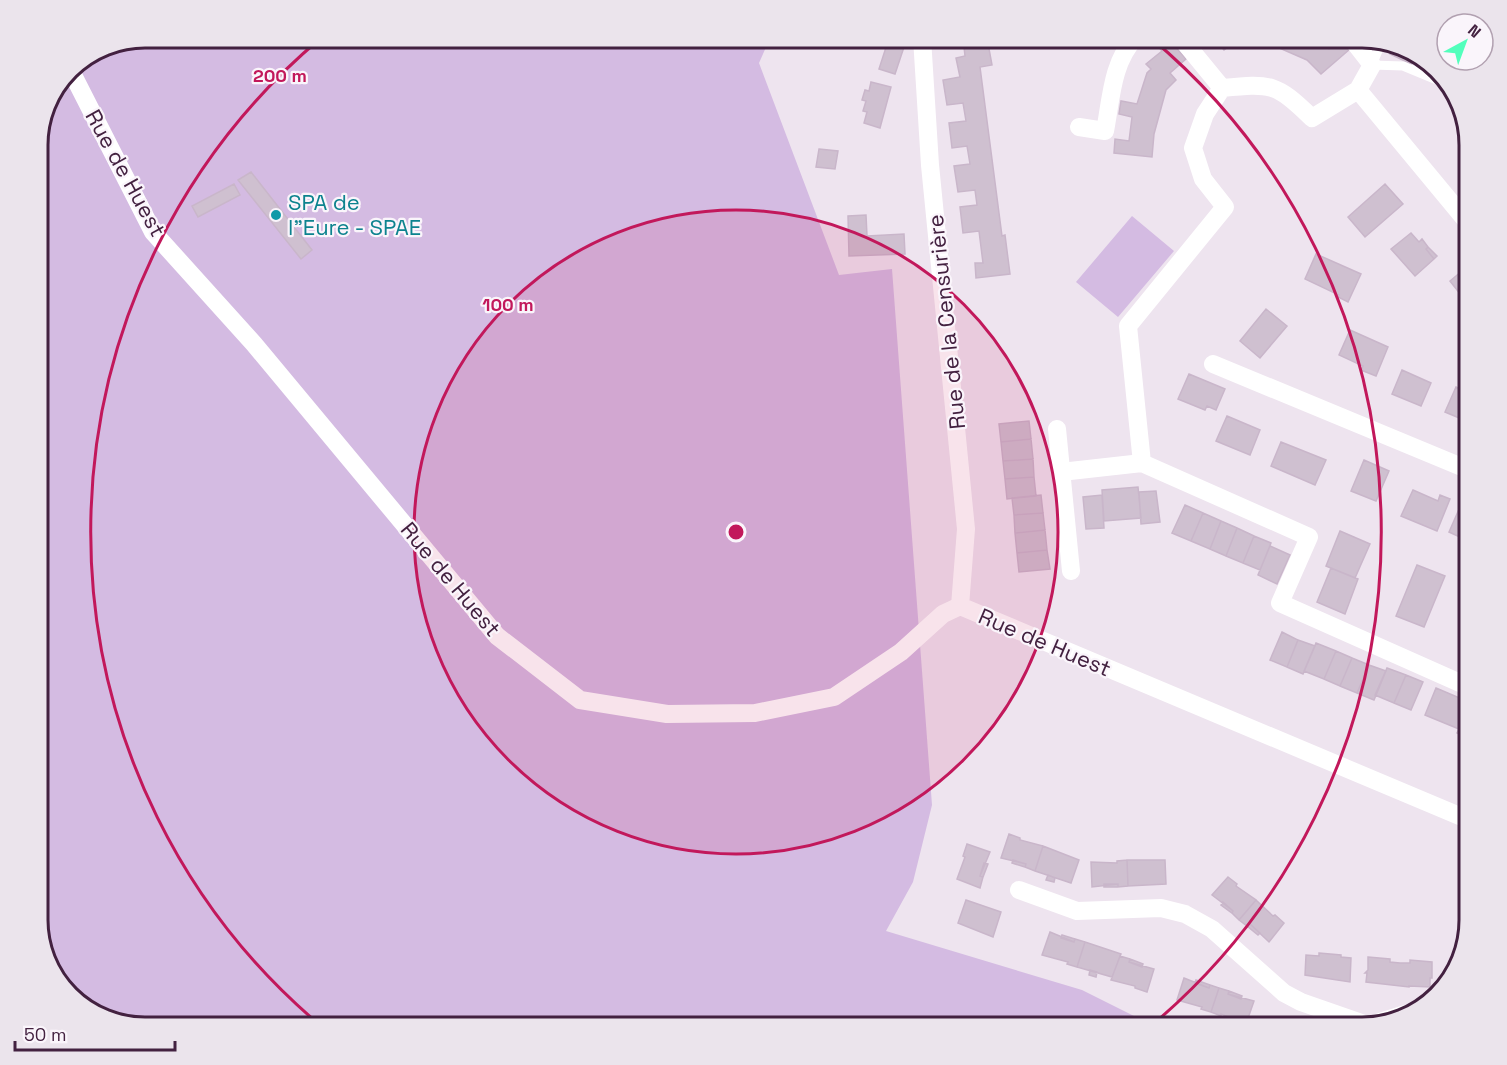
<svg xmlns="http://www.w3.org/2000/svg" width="1507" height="1065" font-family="'Space Grotesk',sans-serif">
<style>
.green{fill:#d4bbe2}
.building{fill:#cfc0d0;stroke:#c9b6ca;stroke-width:1.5}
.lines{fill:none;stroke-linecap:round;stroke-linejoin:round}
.lane{stroke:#fff;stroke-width:9}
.street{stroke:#fff;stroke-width:18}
.ring{fill:none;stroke:#c2185b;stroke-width:3}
.culture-dot{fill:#0f9aa8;stroke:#faf5fb;stroke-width:2}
.labels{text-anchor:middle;stroke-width:4.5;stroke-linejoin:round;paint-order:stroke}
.street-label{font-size:22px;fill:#432140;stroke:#faf5fb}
.culture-label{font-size:22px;fill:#0d838f;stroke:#faf5fb;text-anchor:start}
.rim{fill:none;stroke:#432140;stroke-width:3}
.centre{fill:#c2185b;stroke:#faf5fb;stroke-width:3}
.ring-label{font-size:18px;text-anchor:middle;font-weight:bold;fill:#c2185b;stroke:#faf5fb;stroke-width:4.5;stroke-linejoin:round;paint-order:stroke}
</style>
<rect width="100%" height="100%" fill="#eee4ef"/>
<path class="green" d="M145 38H770L759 63 839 275 892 269 932 805 913 882 886 931 1082 990 1156 1027H145L80 1006 49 968 38 927V138L49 97 74 64Z
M1132 216 1174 251 1118 317 1076 282Z"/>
<path class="building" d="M889 38H907L895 74 879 69Z
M963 38H987L992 65 980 67 1002 236 1005 235 1010 274 976 278 975 263H983L979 231 963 233 960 207 977 205 975 190 958 192 954 166 970 164 967 146 952 148 949 123 966 121 963 103 947 105 943 80 960 77 956 58 965 56Z
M1153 38H1168L1186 59 1170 73 1176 80 1166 90 1154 134 1152 157 1114 153 1115 139 1129 141 1132 117 1119 114 1121 101 1137 104 1147 73 1151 69 1146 64 1162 51 1152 39Z
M1214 38H1316L1323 41 1329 49 1341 39 1350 49 1321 74 1307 60 1270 44 1236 41 1224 50Z
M1393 48 1415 55 1411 64 1390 54Z
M871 82 891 87 880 128 864 123 867 112 863 111 866 101 862 100 865 90 869 91Z
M819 149 838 151 835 169 816 167Z
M251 172 312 250 301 259 238 180Z
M234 184 240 195 198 217 192 206Z
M1385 184 1403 204 1365 237 1348 217Z
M866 215 867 236 904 234 905 254 849 256 848 216Z
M1411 233 1419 242 1422 239 1428 247 1426 249 1434 259 1415 276 1391 249Z
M1428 247 1437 256 1434 259 1426 249Z
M1316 254 1361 274 1348 302 1338 297 1339 295 1305 279Z
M1469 265V305L1450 281Z
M1266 309 1287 326 1260 358 1240 341Z
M1350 330 1388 347 1376 376 1361 370 1363 366 1339 355Z
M1402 370 1431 383 1421 406 1392 394Z
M1189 374 1225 389 1216 410 1207 406 1205 410 1178 399Z
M1456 387 1467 392 1466 393 1469 395V422L1445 412Z
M1227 416 1260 430 1250 455 1216 441Z
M1029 421 1031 439 1001 442 999 424Z
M1031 439 1033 459 1003 461 1001 442Z
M1281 442 1326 460 1315 485 1271 466Z
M1033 459 1034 477 1005 479 1003 461Z
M1364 460 1389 471 1376 501 1351 491Z
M1034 477 1036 496 1007 499 1005 479Z
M1138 487 1141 518 1104 521 1102 490Z
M1413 490 1438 501 1440 495 1450 499 1437 531 1401 516Z
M1156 491 1160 522 1141 524 1139 492Z
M1041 495 1043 513 1014 515 1012 498Z
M1102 495 1104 528 1086 529 1083 497Z
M1185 505 1203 513 1191 541 1172 533Z
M1460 507 1469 512V541L1449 532Z
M1043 513 1045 530 1015 533 1014 515Z
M1203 513 1221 521 1210 549 1191 541Z
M1221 521 1237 528 1226 556 1210 549Z
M1237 528 1254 536 1243 563 1226 556Z
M1045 530 1047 550 1017 553 1015 533Z
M1340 531 1370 544 1355 578 1326 566Z
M1254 536 1271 543 1260 570 1243 563Z
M1270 546 1290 555 1277 584 1258 575Z
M1047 550 1050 569 1019 572 1017 553Z
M1417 565 1445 576 1424 627 1396 616Z
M1331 568 1358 579 1345 614 1317 602Z
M1282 632 1298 640 1287 667 1270 660Z
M1298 640 1315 646 1303 674 1287 667Z
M1316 643 1336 651 1324 679 1304 671Z
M1336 651 1352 658 1340 686 1324 679Z
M1352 658 1369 665 1357 693 1340 686Z
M1369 665 1386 671 1374 700 1357 693Z
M1387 668 1406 675 1394 703 1375 695Z
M1406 675 1423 682 1411 710 1394 703Z
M1436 688 1469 702V739L1457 733 1459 729 1425 715Z
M1009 834 1020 838V840L1043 846 1035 871 1025 867 1026 864 1001 858Z
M967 844 990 852 980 876 983 877 980 888 957 879 965 857 963 856Z
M1043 846 1079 860 1071 883 1035 871Z
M1013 860 1026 864 1025 867 1012 863Z
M1127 860 1128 886 1118 887V884L1092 887 1091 862 1117 863V861Z
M1127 860H1165L1166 884 1128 886Z
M984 863 988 864 983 877 980 876Z
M1048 875 1055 878 1054 882 1046 880Z
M1228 877 1237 884 1236 886 1256 900 1239 920 1232 913 1233 911 1212 895Z
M1104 884H1118V887H1104Z
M966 900 1001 912 993 937 958 923Z
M1256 900 1273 916 1275 915 1284 923 1269 942 1250 924 1247 926 1239 920Z
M1223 902 1233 911 1232 913 1221 905Z
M1250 924 1260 933 1258 935 1247 926Z
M1050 932 1074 942 1075 939 1085 942 1077 967 1067 964 1068 962 1042 955Z
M1062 935 1075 939 1074 942 1061 938Z
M1085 942 1121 954 1112 977 1077 967Z
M1319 953 1341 955V957L1351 958 1350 982 1305 975 1306 955 1319 956Z
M1120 956 1130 959 1129 962 1154 969 1147 992 1135 988V986L1111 980Z
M1368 957 1390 959V962L1400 963H1410V960L1432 962V978H1430V987L1409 986V987L1366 982 1367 973H1365L1368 970Z
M1130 959 1143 964 1142 967 1129 962Z
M1090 970 1097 972 1096 977 1089 975Z
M1184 978 1209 988 1210 985 1219 988 1211 1012 1201 1009 1202 1007 1177 1000Z
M1196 980 1210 985 1209 988 1195 983Z
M1219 988 1229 991 1228 994 1254 1001 1246 1024 1221 1014V1016L1211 1012Z
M1229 991 1242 996 1241 999 1228 994Z"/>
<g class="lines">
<path class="lane" d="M1381 44 1372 65 1403 66 1449 85"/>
<path class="street" d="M922 38 930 165 966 529 960 606
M1181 38 1222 88
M70 69 153 232 254 344 497 636 580 700 667 714 755 713 834 697 901 652 943 614 960 606 1469 820
M1222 88C1271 83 1276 83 1312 118L1358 90 1372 65 1351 38
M1358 90 1469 224
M1079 127 1105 131C1111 100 1112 62 1135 38
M1213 364 1469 470
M1057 429 1071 571
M1142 463 1309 537 1280 603 1469 687
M1142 463 1128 326 1225 207 1203 179 1193 148 1205 114 1222 88
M1061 472 1142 463
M1019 890 1077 911 1161 908 1185 914 1212 929 1284 993 1301 1002 1370 1026
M1370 1025 1405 1014H1412"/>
</g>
<circle cx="736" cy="532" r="322" fill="#c2185b" fill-opacity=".12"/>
<g class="ring">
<circle cx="736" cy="532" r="322"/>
<path d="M321 1026A645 645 0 0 1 321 38M1151 38A645 645 0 0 1 1151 1026"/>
</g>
<circle class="culture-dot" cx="276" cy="215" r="6"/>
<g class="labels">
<g class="street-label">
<text transform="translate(126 173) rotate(61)" y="8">Rue de Huest</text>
<text transform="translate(946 322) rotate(-96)" y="8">Rue de la Censurière</text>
<text transform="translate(451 579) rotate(50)" y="8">Rue de Huest</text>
<text transform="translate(1045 642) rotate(23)" y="8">Rue de Huest</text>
</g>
<g class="culture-label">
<text x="288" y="210">SPA de<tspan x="288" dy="25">l"Eure - SPAE</tspan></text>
</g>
</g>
<path d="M0 0H1507V1065H0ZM145 48H1362A97 97 0 0 1 1459 145V920A97 97 0 0 1 1362 1017H145A97 97 0 0 1 48 920V145A97 97 0 0 1 145 48Z" fill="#ebe4ec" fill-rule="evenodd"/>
<path class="rim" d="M145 48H1362A97 97 0 0 1 1459 145V920A97 97 0 0 1 1362 1017H145A97 97 0 0 1 48 920V145A97 97 0 0 1 145 48Z"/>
<circle cx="736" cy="532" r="9" class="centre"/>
<g class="ring-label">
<text x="280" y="82">200 m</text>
<text x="508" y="311">100 m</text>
</g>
<g transform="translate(1465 42) rotate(41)"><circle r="28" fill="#faf5fb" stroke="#b1a0b0" stroke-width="1.5"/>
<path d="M0-4.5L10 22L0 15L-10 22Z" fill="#52ffbc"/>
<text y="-9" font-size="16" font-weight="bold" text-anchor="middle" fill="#432140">N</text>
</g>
<path d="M15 1041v9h160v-9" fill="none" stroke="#432140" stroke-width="3"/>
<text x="24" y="1041" font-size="18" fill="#432140" stroke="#faf5fb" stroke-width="4.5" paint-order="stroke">50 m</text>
</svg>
